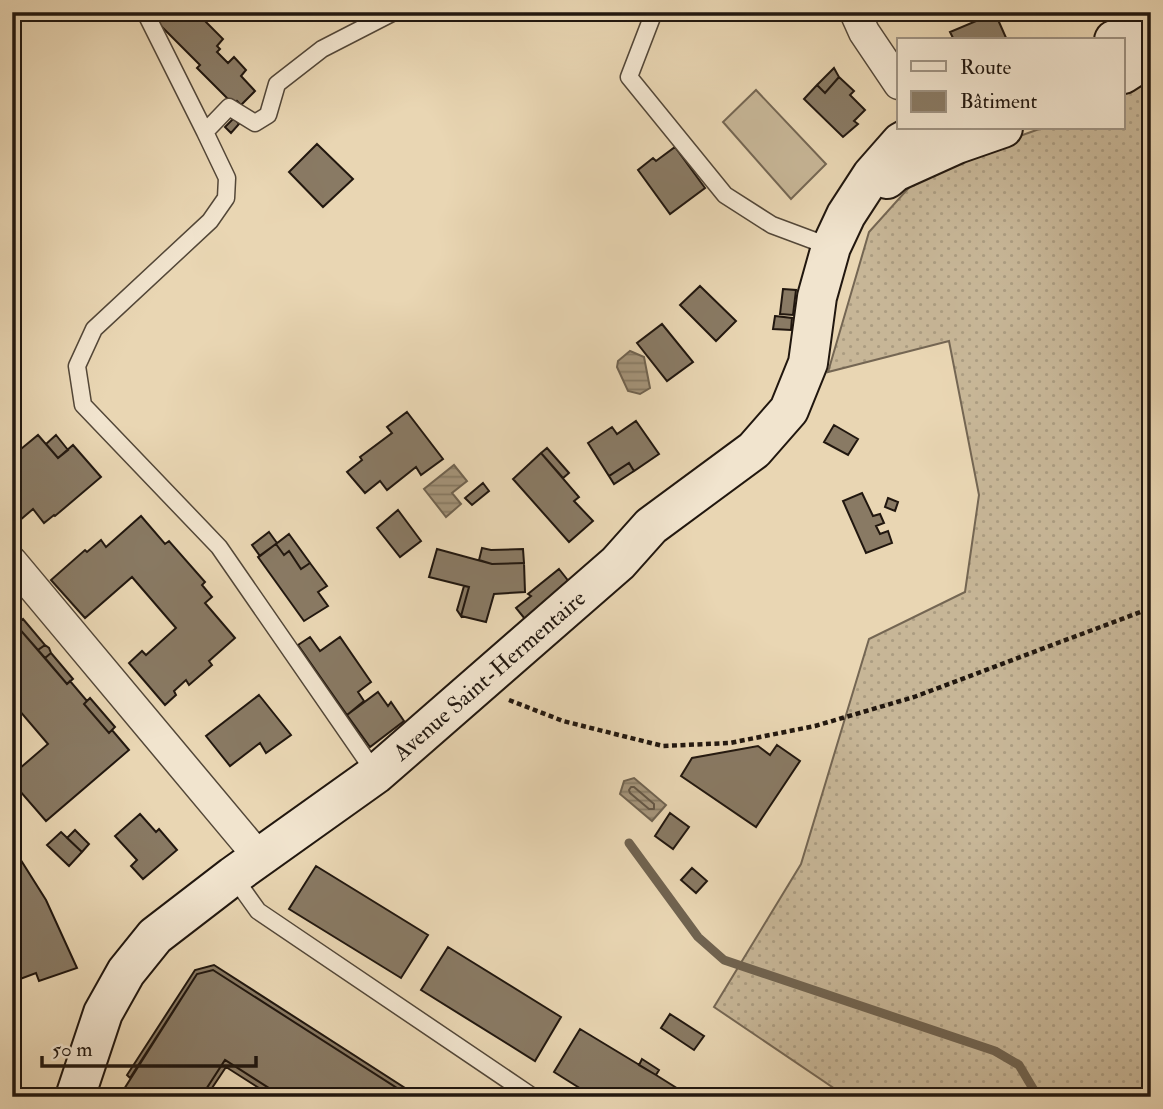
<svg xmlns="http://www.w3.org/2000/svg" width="1163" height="1109" font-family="'IM FELL Double Pica',serif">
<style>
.grass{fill:url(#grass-dots);stroke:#746653;stroke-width:2}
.park{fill:#c7b697;stroke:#746653;stroke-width:2}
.water{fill:url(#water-rules);stroke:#706350;stroke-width:2}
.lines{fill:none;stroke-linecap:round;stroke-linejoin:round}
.shore{stroke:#635645;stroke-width:2}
.stream{stroke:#706350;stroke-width:9}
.building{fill:#897a64;stroke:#21170f;stroke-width:2}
.lane-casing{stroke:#534738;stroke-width:19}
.street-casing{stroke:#534738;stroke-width:33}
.secondary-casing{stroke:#21170f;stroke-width:42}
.path{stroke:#21170f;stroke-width:4.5;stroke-dasharray:5 3.5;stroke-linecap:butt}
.lane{stroke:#f1e4ce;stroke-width:16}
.street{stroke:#f1e4ce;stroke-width:30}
.secondary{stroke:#f1e4ce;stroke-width:38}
.labels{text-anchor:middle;stroke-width:6;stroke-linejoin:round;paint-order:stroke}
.street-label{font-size:23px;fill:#21170f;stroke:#f1e4ce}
</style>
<defs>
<pattern id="grass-dots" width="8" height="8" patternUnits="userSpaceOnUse" patternTransform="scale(1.75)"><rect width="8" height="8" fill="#c7b697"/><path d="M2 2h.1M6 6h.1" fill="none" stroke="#ab9c81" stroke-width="1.8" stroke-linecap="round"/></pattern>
<pattern id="water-rules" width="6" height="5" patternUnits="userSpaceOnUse" patternTransform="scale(1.75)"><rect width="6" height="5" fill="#a5957b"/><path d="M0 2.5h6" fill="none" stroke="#867963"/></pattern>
</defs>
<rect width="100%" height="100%" fill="#e9d6b3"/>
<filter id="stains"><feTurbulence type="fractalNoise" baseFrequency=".00286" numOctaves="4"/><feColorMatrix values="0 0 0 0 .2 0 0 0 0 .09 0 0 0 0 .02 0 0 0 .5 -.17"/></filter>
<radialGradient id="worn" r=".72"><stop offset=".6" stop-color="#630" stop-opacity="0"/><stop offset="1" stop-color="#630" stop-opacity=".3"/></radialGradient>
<path class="grass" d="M1151 74V1097H847L714 1007 801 864 869 639 965 592 979 495 949 341 828 372 869 232 913 183 975 152 1042 128H1123V94Z"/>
<path class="park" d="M756 90 826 164 791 199 723 122Z"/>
<path class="water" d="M630 351 644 357 650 388 640 394 628 391 617 367 618 361Z
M454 465 467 481 452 493 461 504 446 517 424 489Z
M634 778 666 805 652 821 620 794 624 781Z"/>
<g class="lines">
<path class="shore" d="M631 787H634L654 804V809H649L630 793 629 790Z"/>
<path class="stream" d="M629 843 698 937 724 960 995 1051 1019 1065 1038 1097"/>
</g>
<path class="building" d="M160 12H196L223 39 217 46 220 49 217 52 228 63 234 57 246 70 241 76 255 91 241 105 237 101 234 105 197 68 200 65 153 18Z
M995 13 1007 40H954L950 32Z
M834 68 839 77 825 93 817 85Z
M839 77 854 91 850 95 865 110 854 121 858 124 843 137 804 99 817 85 825 93Z
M234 118 239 124 231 133 225 127Z
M317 144 353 179 323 207 289 172Z
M675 147 705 188 670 214 638 170 653 158 656 161Z
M700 286 736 321 716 341 680 305Z
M783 289 796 290 793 315 780 314Z
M775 316 792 318 791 330 773 329Z
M662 324 693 362 667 381 637 343Z
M407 412 443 459 421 475 416 467 387 490 380 481 365 493 347 472 362 460 360 457 392 433 387 427Z
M636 421 659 454 634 471 629 463 609 476 588 443 612 427 617 434Z
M834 425 858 439 848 455 824 442Z
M38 435 58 458 73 445 101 477 55 516 54 515 44 523 33 509 12 527V449L17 445 21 449Z
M56 435 68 450 58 458 46 444Z
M547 448 569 473 563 478 541 453Z
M541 453 579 497 574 501 593 521 569 542 513 479Z
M629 463 634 471 614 484 609 476Z
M483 483 489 491 472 505 465 498Z
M862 493 873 516 880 514 884 523 876 526 880 534 888 531 892 543 866 553 843 501Z
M888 498 898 502 895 511 885 507Z
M398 510 421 541 400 557 377 528Z
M141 516 165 544 169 541 205 582 202 585 212 597 205 603 235 638 209 661 212 665 189 685 186 680 174 691 176 695 165 705 129 663 142 651 146 655 176 628 132 577 85 618 51 580 85 550 87 552 101 540 106 547Z
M269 532 277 543 260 556 252 545Z
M289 534 310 563 301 569 289 551 284 555 276 544Z
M276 544 284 555 289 551 301 569 310 563 327 586 318 592 328 606 304 621 258 557Z
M482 548 491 550 523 549 524 563 492 564 479 560Z
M437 549 492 564 524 563 525 592 494 594 486 622 461 616 469 587 429 577Z
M559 569 570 583 525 619 516 608 531 596 528 594Z
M464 586 469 587 461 616 457 610Z
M12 613 20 622 16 625 67 684 70 681 87 701 84 704 109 733 112 730 129 750 46 821 12 782V775L48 744 12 702Z
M23 619 45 645 38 650 16 625Z
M310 637 320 651 340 637 371 682 358 692 364 701 347 715 298 645Z
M45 645 49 648 51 653 45 658 38 650Z
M51 653 73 679 67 684 45 658Z
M378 692 388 706 391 702 404 721 370 747 347 715Z
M259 695 291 735 266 753 260 743 230 766 206 736Z
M90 698 115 727 109 733 84 704Z
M777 745 800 761 756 827 681 776 692 758 758 746 770 755Z
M670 813 689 827 673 849 655 836Z
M140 814 156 832 159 829 177 850 143 879 131 866 137 860 115 836Z
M75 830 89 844 82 852 67 838Z
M61 832 82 852 69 866 47 845Z
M12 846 46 900 77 968 39 981 36 973 12 982Z
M316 866 428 935 401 978 289 909Z
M692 868 707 881 696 893 681 880Z
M448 947 561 1017 535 1061 421 990Z
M214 965 419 1097H411L213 970 197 974 130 1078 127 1075 195 970Z
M213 970 411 1097H283L225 1060 201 1097H119L197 974Z
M670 1014 704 1036 694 1050 661 1028Z
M580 1029 656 1075 691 1097H594L554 1072Z
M642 1059 659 1070 656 1075 639 1065Z
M225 1060 283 1097H273L226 1067 206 1097H201Z"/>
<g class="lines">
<g class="lane-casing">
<path id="lane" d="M145 12 205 132
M654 12 629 77 725 195 772 225 831 247
M376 774 219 547 83 405 77 366 94 329 210 221 226 198 227 178 205 132 229 107 255 123 268 115 277 84 322 49 394 12
M233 876 258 911 533 1097"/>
</g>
<g class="street-casing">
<path id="street" d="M855 12 864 32 899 84
M12 562 259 857"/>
</g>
<g class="secondary-casing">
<path id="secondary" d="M1114 40 1151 27
M1123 74 1151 56
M887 179 895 172 957 144 1003 128
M75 1097 103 1013 126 972 155 936 233 876 376 774 618 563 651 526 754 450 789 410 808 363 817 297 831 247 846 215 872 175 901 142 926 128"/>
</g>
<path class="path" d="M509 700 563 721 663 746 730 743 815 726 914 697 1151 608"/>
<use href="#lane" class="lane"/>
<use href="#street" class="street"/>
<use href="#secondary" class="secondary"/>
</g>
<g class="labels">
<g class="street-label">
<text transform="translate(489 675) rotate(-41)" y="8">Avenue Saint-Hermentaire</text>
</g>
</g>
<rect width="1163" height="1109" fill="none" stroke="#e9d6b3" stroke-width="42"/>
<rect x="14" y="14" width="1135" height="1081" fill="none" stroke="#21170f" stroke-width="3.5"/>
<rect x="21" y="21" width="1121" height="1067" fill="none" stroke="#21170f" stroke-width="2"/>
<rect x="897" y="38" width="228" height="91" fill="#f1e4ce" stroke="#9e9282" stroke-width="2"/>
<rect x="911" y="61" width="35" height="10" fill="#f1e4ce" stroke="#9e9282" stroke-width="2"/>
<text x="960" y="74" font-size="21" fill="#21170f">Route</text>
<rect x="911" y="91" width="35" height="21" fill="#897a64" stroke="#9e9282" stroke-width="2"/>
<text x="960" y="108" font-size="21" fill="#21170f">Bâtiment</text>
<path d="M42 1056v10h214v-10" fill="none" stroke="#21170f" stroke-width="3.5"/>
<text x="52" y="1056" font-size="21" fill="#21170f" stroke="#f1e4ce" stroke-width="5" paint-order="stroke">50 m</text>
<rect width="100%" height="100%" filter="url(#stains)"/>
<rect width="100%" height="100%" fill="url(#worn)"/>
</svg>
